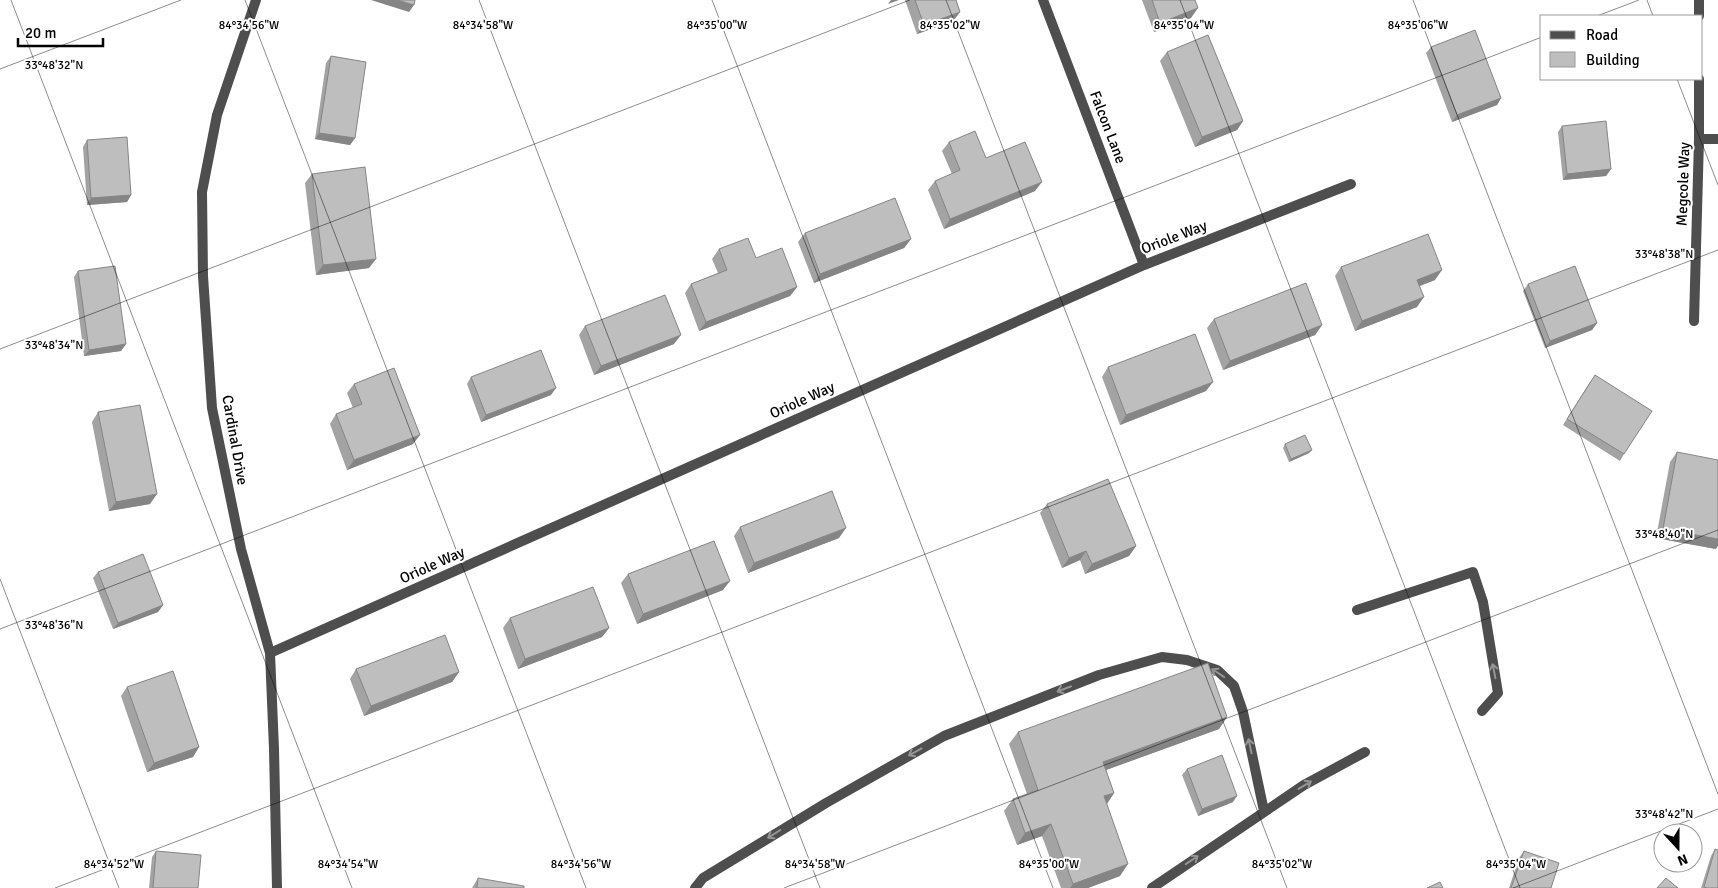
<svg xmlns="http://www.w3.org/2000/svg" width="1718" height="888" font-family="Signika,sans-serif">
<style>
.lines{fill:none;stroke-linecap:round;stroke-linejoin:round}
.service{stroke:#4e4e4e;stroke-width:10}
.minor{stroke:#4e4e4e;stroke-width:10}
.wall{fill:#a3a3a3}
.shaded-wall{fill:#858585}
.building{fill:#bebebe;stroke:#858585}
.oneway{stroke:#959595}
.ticks{fill:none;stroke:#000;stroke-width:1;stroke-opacity:0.45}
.labels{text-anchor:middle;stroke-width:4;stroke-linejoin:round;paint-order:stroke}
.street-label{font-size:15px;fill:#000;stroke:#fff}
.ticks-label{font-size:12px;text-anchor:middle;fill:#000;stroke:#fff;stroke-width:4;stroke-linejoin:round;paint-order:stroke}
</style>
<rect width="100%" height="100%" fill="#fff"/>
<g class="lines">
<path class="service" d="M1357 610 1473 572 1483 602 1498 693 1482 711
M695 888 703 878 826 803 944 736 1099 675 1162 657 1187 660 1217 670 1234 686 1243 712 1264 811
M1152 888 1304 785 1365 752"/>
<path class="minor" d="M256 0 217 115 202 192 203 276 212 408 241 549 270 653 274 749 277 888
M1043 0 1144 265
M1699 0V16
M1699 139H1718
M1694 321 1699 139V79
M270 653 1144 265 1351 184"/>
</g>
<path class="wall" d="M905 0H956L960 12 953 21 917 34Z
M1142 0H1195L1191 18 1154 32Z
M1431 47 1501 98 1497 105 1452 122 1426 53Z
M1167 52 1243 121 1237 130 1195 147 1160 61Z
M331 56 355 138 350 145 315 139 326 63Z
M1562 126 1611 169 1606 176 1563 180 1558 132Z
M87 140 131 195 127 202 87 205 83 147Z
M949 142 986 158 1035 191 944 229 928 190 935 181 952 174 942 151Z
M312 174 369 268 316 275 305 183Z
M805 233 911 239 904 248 814 283 798 242Z
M719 249 756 258 797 287 790 296 699 331 685 293 691 284 718 273 712 259Z
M1341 267 1435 280 1420 286 1417 307 1355 331 1335 276Z
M78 271 126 344 121 351 84 356 74 277Z
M1528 284 1597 323 1592 330 1545 348 1523 291Z
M1214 319 1322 325 1315 335 1223 370 1207 328Z
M585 326 674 344 594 375 579 335Z
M1108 367 1206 391 1120 425 1102 377Z
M471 377 551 395 481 422 467 384Z
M1590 382 1624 454 1620 461 1563 425Z
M354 384 413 444 347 470 330 424 336 414 353 408 347 393Z
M98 412 150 504 109 511 92 422Z
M1285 444 1309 453 1289 462 1283 448Z
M1677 452 1716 549 1656 538 1670 462Z
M1047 504 1136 546 1129 556 1085 574 1080 560 1062 568 1040 513Z
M740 527 839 538 748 573 734 536Z
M98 572 163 605 158 612 113 629 93 578Z
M628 574 723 590 637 624 621 583Z
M510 618 609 628 602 637 518 669 503 628Z
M356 669 459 672 452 682 364 716 350 679Z
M127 687 199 747 193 757 147 772 121 696Z
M1227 717 1219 729 1106 770 1114 793 1107 804 1120 876 1088 888H1061L1042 836 1017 845 1004 811 1013 799 1027 794 1009 744 1018 732Z
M1187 769 1233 802 1198 816 1182 775Z
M1715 849 1718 888H1701L1711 856Z
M156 851 198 888H149L152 857Z
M1524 851 1551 888H1509L1519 858Z
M478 878 524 888H472Z"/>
<path class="shaded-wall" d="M371 0H397L414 5 409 12Z
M891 0H899L888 4Z
M1198 8 1191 18 1154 32 1160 23Z
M960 12 953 21 917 34 924 25Z
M1501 98 1497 105 1452 122 1457 115Z
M1243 121 1237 130 1195 147 1202 137Z
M319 133 355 138 350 145 315 139Z
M1611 169 1606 176 1563 180 1567 174Z
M1042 182 1035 191 944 229 950 219Z
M131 195 127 202 87 205 91 198Z
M911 239 904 248 814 283 820 274Z
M376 259 369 268 316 275 323 265Z
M1442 270 1435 280 1411 289 1417 280Z
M797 287 790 296 699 331 706 322Z
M1424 297 1417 307 1355 331 1362 321Z
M1597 323 1592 330 1545 348 1550 341Z
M1322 325 1315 335 1223 370 1230 361Z
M681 335 674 344 594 375 601 366Z
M126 344 121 351 84 356 89 350Z
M1213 382 1206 391 1120 425 1126 415Z
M556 388 551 395 481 422 486 415Z
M420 435 413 444 347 470 354 460Z
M1312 450 1309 453 1289 462 1291 459Z
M157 494 150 504 109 511 116 502Z
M846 528 839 538 748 573 754 563Z
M1663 529 1718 539V546L1716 549 1656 538Z
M1136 546 1129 556 1085 574 1092 564Z
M1086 551 1080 560 1062 568 1069 558Z
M730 581 723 590 637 624 643 614Z
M163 605 158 612 113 629 118 623Z
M609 628 602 637 518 669 525 659Z
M459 672 452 682 364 716 371 706Z
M1227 717 1219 729 1095 774 1103 762Z
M199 747 193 757 147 772 154 763Z
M1114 793 1106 805 1104 796Z
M1237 796 1233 802 1198 816 1202 809Z
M1051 824 1042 836 1017 845 1025 833Z
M1128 864 1120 876 1088 888H1070L1073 884Z"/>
<path class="building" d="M397 0H415L414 5Z
M915 0H956L960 12 924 25Z
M1152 0H1195L1198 8 1160 23Z
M1475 30 1501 98 1457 115 1431 47Z
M1208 35 1243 121 1202 137 1167 52Z
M331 56 366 62 355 138 319 133Z
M1606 121 1611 169 1567 174 1562 126Z
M975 131 986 158 1025 142 1042 182 950 219 935 181 960 170 949 142Z
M127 137 131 195 91 198 87 140Z
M365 167 376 259 323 265 312 174Z
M895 198 911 239 820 274 805 233Z
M1428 234 1442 270 1417 280 1424 297 1362 321 1341 267Z
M748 238 756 258 782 248 797 287 706 322 691 284 727 270 719 249Z
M115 266 126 344 89 350 78 271Z
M1575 266 1597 323 1550 341 1528 284Z
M1306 283 1322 325 1230 361 1214 319Z
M665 295 681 335 601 366 585 326Z
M1195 334 1213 382 1126 415 1108 367Z
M541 350 556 388 486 415 471 377Z
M394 368 420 435 354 460 336 414 362 404 354 384Z
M1595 375 1652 411 1624 454 1567 419Z
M140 405 157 494 116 502 98 412Z
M1305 435 1312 450 1291 459 1285 444Z
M1677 452 1718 460V539L1663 529Z
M1108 479 1136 546 1092 564 1086 551 1069 558 1047 504Z
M832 491 846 528 754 563 740 527Z
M714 541 730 581 643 614 628 574Z
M143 554 163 605 118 623 98 572Z
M593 587 609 628 525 659 510 618Z
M445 635 459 672 371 706 356 669Z
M1208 663 1227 717 1103 762 1114 793 1104 796 1128 864 1073 884 1051 824 1025 833 1013 799 1038 790 1018 732Z
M173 671 199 747 154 763 127 687Z
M1222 755 1237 796 1202 809 1187 769Z
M1715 849 1718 850V888H1707L1704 887Z
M156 851 201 855 198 888H153Z
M1524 851 1559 863 1551 888H1511Z
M478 878 524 886V888H477Z
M1666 878 1678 888H1657Z
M1440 882 1443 888H1427Z"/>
<defs><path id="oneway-shaft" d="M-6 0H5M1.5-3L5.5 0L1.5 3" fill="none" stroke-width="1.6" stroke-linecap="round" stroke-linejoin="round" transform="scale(1.25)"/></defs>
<g class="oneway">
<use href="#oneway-shaft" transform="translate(1494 671) rotate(-101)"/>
<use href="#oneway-shaft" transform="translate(1218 673) rotate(-146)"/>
<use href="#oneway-shaft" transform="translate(1064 689) rotate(159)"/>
<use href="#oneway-shaft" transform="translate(1250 746) rotate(-102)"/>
<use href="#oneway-shaft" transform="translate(915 752) rotate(151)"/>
<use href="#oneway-shaft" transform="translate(1305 785) rotate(-31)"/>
<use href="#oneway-shaft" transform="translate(774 834) rotate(148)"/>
<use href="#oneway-shaft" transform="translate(1192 860) rotate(-34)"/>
</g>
<path class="ticks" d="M11 0 352 888M245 0 586 888M479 0 820 888M712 0 1053 888M946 0 1287 888M1180 0 1520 888M1413 0 1718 794M1647 0 1653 16M1597 16 1639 0M0 69 181 0M1677 79 1718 185M0 349 910 0M0 579 119 888M0 629 1542 37M55 888 1718 250M784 888 1718 530M1513 888 1718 809"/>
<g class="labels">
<g class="street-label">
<text transform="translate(1108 127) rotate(69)" y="5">Falcon Lane</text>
<text transform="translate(1683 184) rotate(-88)" y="5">Megcole Way</text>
<text transform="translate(1174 237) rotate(-21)" y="5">Oriole Way</text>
<text transform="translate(802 400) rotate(-24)" y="5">Oriole Way</text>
<text transform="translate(235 440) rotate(80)" y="5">Cardinal Drive</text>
<text transform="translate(432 565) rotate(-24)" y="5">Oriole Way</text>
</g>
</g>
<g class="ticks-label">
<text x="249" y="29">84°34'56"W</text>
<text x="483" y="29">84°34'58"W</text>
<text x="717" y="29">84°35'00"W</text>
<text x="950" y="29">84°35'02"W</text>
<text x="1184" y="29">84°35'04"W</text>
<text x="1418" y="29">84°35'06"W</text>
<text x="54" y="69">33°48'32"N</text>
<text x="1664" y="258">33°48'38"N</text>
<text x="54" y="349">33°48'34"N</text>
<text x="1664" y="538">33°48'40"N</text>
<text x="54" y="629">33°48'36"N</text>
<text x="1664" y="818">33°48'42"N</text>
<text x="114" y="868">84°34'52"W</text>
<text x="348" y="868">84°34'54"W</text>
<text x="581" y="868">84°34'56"W</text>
<text x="815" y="868">84°34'58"W</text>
<text x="1049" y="868">84°35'00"W</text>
<text x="1282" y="868">84°35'02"W</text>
<text x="1516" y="868">84°35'04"W</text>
</g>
<rect x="1540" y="15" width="162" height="65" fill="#ffffff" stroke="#999999"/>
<rect x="1550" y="31" width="25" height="8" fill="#4e4e4e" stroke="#999999"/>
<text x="1586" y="40" font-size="15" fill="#000000">Road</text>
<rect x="1550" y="52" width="25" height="15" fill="#bebebe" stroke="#999999"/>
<text x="1586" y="65" font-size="15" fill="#000000">Building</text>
<g transform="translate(1678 848) rotate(159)"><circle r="24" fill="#ffffff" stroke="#999999"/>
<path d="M0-4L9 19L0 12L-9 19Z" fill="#000000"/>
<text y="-8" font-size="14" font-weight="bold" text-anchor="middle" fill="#000000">N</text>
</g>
<path d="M18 38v8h85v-8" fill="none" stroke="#000000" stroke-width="2.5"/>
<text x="25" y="38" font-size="15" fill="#000000" stroke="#ffffff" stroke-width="4" paint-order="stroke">20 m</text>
</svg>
